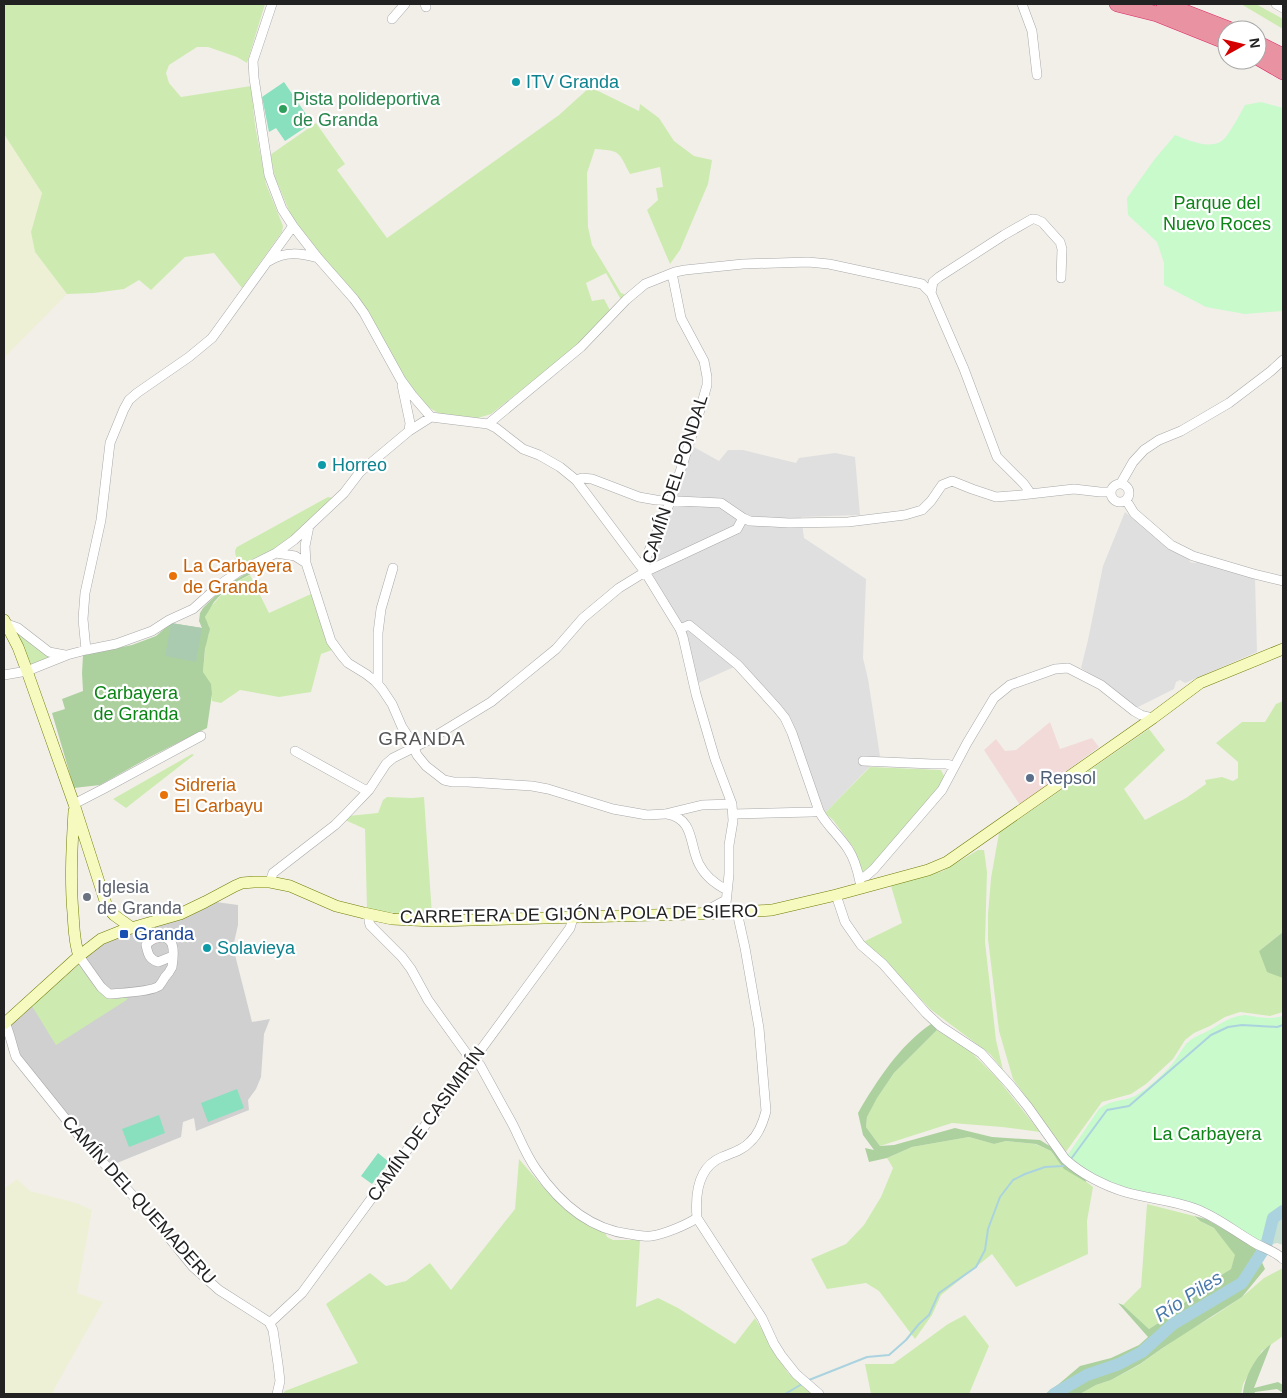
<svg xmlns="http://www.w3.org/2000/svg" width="1287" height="1398" font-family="Arial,sans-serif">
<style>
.residential{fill:#e0dfdf}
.commercial{fill:#f2dad9}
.religious{fill:#d0d0d0}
.farmland{fill:#eef0d5}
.grass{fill:#cdebb0}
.forest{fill:#add19e}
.wetland{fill:#c6e0d4}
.cemetery{fill:#aacbaf}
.park{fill:#c8facc}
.pitch{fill:#88e0be}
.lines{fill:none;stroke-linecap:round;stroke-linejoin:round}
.stream{stroke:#aad3df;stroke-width:2}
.river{stroke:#aad3df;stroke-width:12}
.street-casing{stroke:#a9a9a9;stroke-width:10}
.secondary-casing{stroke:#707d05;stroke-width:12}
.highway-casing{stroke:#dc2a67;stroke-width:16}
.street{stroke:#fff;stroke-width:9}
.secondary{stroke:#f7fabf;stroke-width:11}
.highway{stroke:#e892a2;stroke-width:15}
.culture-dot{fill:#0f9aa8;stroke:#fff;stroke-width:2}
.leisure-dot{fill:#2e9e5b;stroke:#fff;stroke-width:2}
.food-dot{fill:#e8710a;stroke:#fff;stroke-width:2}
.service-dot{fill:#5c6f8a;stroke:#fff;stroke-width:2}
.worship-dot{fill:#6b7280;stroke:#fff;stroke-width:2}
.transit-dot{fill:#1a4fb4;stroke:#fff;stroke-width:2}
.labels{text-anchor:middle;stroke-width:4.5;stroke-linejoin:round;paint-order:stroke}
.culture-label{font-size:18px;fill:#0d838f;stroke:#fff;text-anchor:start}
.leisure-label{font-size:18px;fill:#27864d;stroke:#fff;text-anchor:start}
.park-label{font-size:18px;fill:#0c8416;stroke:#fff}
.street-label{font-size:18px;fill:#222;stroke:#fff}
.food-label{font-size:18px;fill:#c56008;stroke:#fff;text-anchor:start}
.service-label{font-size:18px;fill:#4e5e75;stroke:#fff;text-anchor:start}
.worship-label{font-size:18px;fill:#5b616d;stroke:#fff;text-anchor:start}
.transit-label{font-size:18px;fill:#164399;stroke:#fff;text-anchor:start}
.neighbourhood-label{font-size:19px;letter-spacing:1px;fill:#555;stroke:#fff}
.water-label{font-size:19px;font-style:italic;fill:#4a7aab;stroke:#fff}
</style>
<rect width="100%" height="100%" fill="#f2efe9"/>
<path class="residential" d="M692 446 719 461 728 450H743L796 463 799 458 835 453 855 457 860 515 801 517 804 538 866 579 863 658 868 679 880 756 825 813 789 717 771 694 751 673 734 667 698 683 687 634 651 572 650 561 675 504Z
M1125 512 1169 548 1189 558 1190 562 1195 563 1199 561 1255 578 1257 652 1185 683 1180 680 1176 682 1174 689 1136 708 1105 684 1081 668 1088 640 1103 566Z"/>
<path class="commercial" d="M1050 722 1060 749 1092 738 1099 747 1020 805 984 750 996 739 1005 751 1016 750Z"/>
<path class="religious" d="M216 902 238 905V925L233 947 252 1022 270 1019 264 1034 261 1077 256 1089 248 1100 249 1110 196 1131 194 1118 183 1122 181 1137 112 1165 29 1071 19 1056 11 1024 79 965 88 954 105 942Z"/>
<path class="farmland" d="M4 134 42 193 31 232 35 252 67 294 4 358Z
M17 1179 30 1191 76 1203 92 1210 77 1293 103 1302 53 1391V1394H4V1189Z"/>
<path class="grass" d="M4 4H265L247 63 237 57 208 47H197L169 65 166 73 169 83 181 97 251 86 255 125 266 184 283 226 282 232 242 288 214 253 185 257 151 290 139 280 124 289 94 293 67 294 35 252 31 232 42 193 4 134Z
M1241 4H1256L1283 19V29Z
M590 87 639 111 640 104 659 118 674 141 694 156 712 160 708 184 680 250 670 264 647 210 658 200 656 188 663 187 660 167 630 174C618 151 621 151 595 149L587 173 588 227 592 245 621 293 627 295 625 298H620L606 273 586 283 592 301 604 299 611 312 582 342 491 414 478 418 440 414 426 406 400 371 339 276 294 223 275 177 270 155 316 123 345 164 337 170 387 238 559 115Z
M328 497 333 498 329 504 317 512 288 540 275 549 241 566C238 559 232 553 237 547Z
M250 575 269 613 311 594 332 650 321 654 311 692 279 697 240 690 221 703 212 701V694L203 672 206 641 209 634V626L206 621 205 617 209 609 230 585Z
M20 634 53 656 33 664H31L17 636Z
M1283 701V932L1259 951 1283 977V1012L1270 1016 1240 1012 1225 1017 1210 1026 1194 1033 1185 1040 1173 1059 1146 1084 1131 1094 1102 1102 1065 1153 1013 1079 999 1031 988 939V914L991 878 999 833 1149 729 1165 750 1124 789 1145 820 1186 798 1206 784 1205 780 1222 777 1233 781 1238 778V762L1216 743 1242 722H1265L1276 704Z
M192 754 194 755 126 808 113 799Z
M870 767 941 770 945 778 935 793 865 873 861 871 853 847 833 820 825 813Z
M387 797 412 798 424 797 432 915 402 914 367 909 365 829 345 820 348 816 378 813 383 800Z
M978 850H984L987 872 985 942 996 1040 1003 1070 990 1054 930 1009 906 983 863 942 902 923 891 886 943 871Z
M79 965C88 977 99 997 115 999 119 999 124 997 128 998L125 1001 56 1045 32 1006Z
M937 1030 972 1053 997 1078 1040 1132 1002 1127 952 1123 880 1146 866 1127 867 1117 876 1099 894 1073Z
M969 1137 994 1144 1006 1141 1035 1144 1051 1151 1055 1157 1093 1187 1087 1221 1088 1254 1016 1287 992 1254 941 1295 932 1315 915 1339 879 1291 866 1283 827 1289 811 1259 846 1244 864 1225 881 1197 893 1168 887 1158 912 1147Z
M519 1159 543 1187 605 1232 607 1237 613 1240H640L636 1307 658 1298 678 1308 735 1344 755 1318 788 1373 812 1394H283L285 1391 358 1363 326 1304 370 1273 386 1286 406 1281 430 1263 451 1290 515 1209Z
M1147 1204 1194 1216 1198 1220 1214 1228 1236 1255 1231 1269 1195 1291 1177 1311 1149 1329 1123 1305 1141 1287Z
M1283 1268V1336L1262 1351 1243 1384 1241 1394H1080L1096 1385 1111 1380 1139 1365 1181 1335 1212 1317 1242 1297 1264 1278Z
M965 1315 989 1346 969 1394H871L865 1364H893L948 1324Z"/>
<path class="forest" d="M264 563 266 566 230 585 214 602 205 617 210 629 205 649 203 672 211 684 212 694 207 728 148 758 100 785 74 788 52 713 65 709 62 699 83 691 82 673 83 655 132 645 156 636 171 623 202 628 199 621 200 613 203 608 225 586Z
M1283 932V978L1267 972 1259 951Z
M931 1024 937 1030 894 1073 877 1098 867 1117 866 1127 880 1146 894 1145 955 1128 992 1137 1040 1140 1048 1145 1081 1160 1086 1182 1064 1169 1051 1151 1036 1144 1006 1141 994 1144 969 1137 912 1147 887 1158 869 1162 865 1148 874 1150 863 1135 858 1113C877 1080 900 1045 931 1024Z
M1194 1216 1206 1219 1232 1234 1240 1235 1266 1246 1256 1249 1265 1269 1242 1297 1164 1347 1140 1364 1111 1380 1096 1385 1080 1394H1045L1060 1383 1080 1366 1111 1358 1139 1345 1148 1337 1118 1303 1123 1305 1149 1329 1177 1311 1195 1291 1231 1269 1235 1255 1214 1228 1200 1221Z
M1271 1344 1254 1388 1278 1382 1283 1385V1393L1277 1389 1255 1392 1254 1394H1243C1244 1377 1257 1354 1271 1344Z"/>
<path class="wetland" d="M1283 1211V1245L1277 1243 1266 1246 1273 1218Z"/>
<path class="cemetery" d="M171 623 202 628 196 662 165 656Z"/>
<path class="park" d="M1261 102 1283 108V311L1245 314 1206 307 1164 285V263L1157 242 1128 215 1127 198 1154 160 1175 135C1188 140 1212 151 1224 139 1230 133 1240 114 1245 105Z
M1245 1015C1258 1017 1270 1020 1283 1016V1211L1272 1219 1266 1246 1212 1216 1126 1192 1065 1159 1099 1109C1112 1099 1122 1102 1135 1096 1146 1090 1165 1073 1173 1063 1178 1057 1181 1050 1186 1044 1192 1038 1199 1035 1206 1032 1219 1025 1230 1016 1245 1015Z"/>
<path class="pitch" d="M284 82 312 123 285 141 276 128 269 132 262 97Z
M237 1089 244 1108 208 1122 201 1103Z
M159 1115 165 1133 129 1147 122 1129Z
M378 1153 389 1162 372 1184 361 1176Z"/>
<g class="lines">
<path class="stream" d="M1071 1159 1107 1110 1129 1106 1211 1035 1228 1027 1242 1025 1277 1027 1283 1025
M809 1380 867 1357 889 1355 906 1340 919 1324 929 1315 939 1293 976 1267 985 1250 988 1229 1000 1197 1013 1180 1025 1174 1045 1167 1063 1166 1065 1164
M785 1394 802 1384"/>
<path class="river" d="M1054 1394 1087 1375 1119 1364 1142 1352 1173 1324 1242 1283 1266 1246 1273 1218 1283 1211"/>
<g class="street-casing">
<path id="street" d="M272 4 253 61 254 78 269 175 282 209 293 226 318 258 354 299 364 313 401 380 412 395 431 417 488 424 496 428 523 449 539 455 560 467 576 480 645 572 680 629 683 637 696 694 715 759 732 804 733 821 729 845V874L725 913
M425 4 426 7
M1022 4 1032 31 1037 75
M1276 4 1283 8
M392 19 405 4
M269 261C285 251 300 253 318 258
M931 293 933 282 939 277 1004 235 1032 219H1035L1042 222 1060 242 1062 249 1061 278
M402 385 410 423 409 431
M488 424 581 347 626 300 645 284 675 272 685 270 743 264 808 262 829 264 922 284 931 293 964 369 997 457 1024 484 1031 494
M576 480 582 478 592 479 639 497 656 500 721 503 743 518
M1121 483 1133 462 1144 450 1159 440 1181 431 1229 403 1271 371 1283 360
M1111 493a9 9 0 1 1 18 0a9 9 0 1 1-18 0Z
M1126 500 1134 513 1171 545 1193 556 1254 574 1283 581
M309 526 305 546 306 563 331 641 342 656 348 663 366 674 375 681 382 689 392 704 402 727 411 741 417 755 426 766 444 780 453 782H468L532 786 548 789 613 809 647 815 665 814 702 805 732 804
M276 553 295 556 306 563
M645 572V560L671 500 700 410 707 385V377L704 361 681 318 672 273
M7 624 18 628 49 652 65 655
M680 629 689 625 738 665 777 708 785 718 792 733 819 811C826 825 839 835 848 849 854 858 858 872 860 882
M86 650 83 619 85 593 101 520 110 443 124 409 129 400 137 393 189 357 212 338 293 226
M4 675 27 671 67 655 86 650 116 644 152 631 169 620 193 609 222 583 238 572 276 553 294 540 344 493 360 472 409 431 431 417
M378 684V633L381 609 393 568
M295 751 367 791
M863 761 932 764H947L954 767
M74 804 105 788 201 736
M667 814C695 819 689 845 699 864 705 876 715 884 727 890
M733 814 812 812 819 811
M859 878 866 876 874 869 942 790 967 743 994 698 1010 685 1055 669 1068 668 1101 685 1134 711 1141 715 1153 718
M270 882 273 873 335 825 345 815 369 790 386 764 393 758 427 741 491 702 556 649 583 618 619 588 645 572 737 529 743 518 750 521 789 523 848 522 905 515 922 510 931 501 942 485 952 481 972 489 996 497 1021 495 1074 489 1100 492H1111
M836 895 845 922 861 945 883 964 926 1013 940 1026 981 1053 1011 1086 1028 1107 1065 1159C1081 1174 1105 1186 1125 1192 1149 1199 1173 1200 1196 1209 1217 1217 1234 1231 1253 1242 1263 1248 1275 1251 1283 1259
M702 913 726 900
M369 914V921L370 925 402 957 411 969 428 1000 469 1057 480 1065C491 1085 502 1105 513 1125 520 1139 526 1155 536 1169 558 1201 588 1229 629 1234 636 1235 644 1237 651 1236 665 1234 686 1225 697 1218 695 1195 698 1167 722 1157 732 1153 743 1150 750 1142 759 1134 763 1123 766 1111L759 1028 745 948 737 912
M79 956 101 987 109 994C119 993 151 992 159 986 161 984 163 980 165 977 168 974 170 971 172 967 173 961 174 950 172 944 167 932 152 938 146 945 148 954 149 959 158 962L173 956
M5 1023C10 1033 12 1046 16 1057L81 1138 153 1218 193 1267 219 1290 269 1322 273 1330 278 1364 280 1381 277 1394
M697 1218 762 1318 774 1344 781 1355 796 1374 819 1394
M269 1322 273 1320 302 1293 546 961 570 928 573 918"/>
</g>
<g class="secondary-casing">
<path id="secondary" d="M4 620 18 647 27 671 74 804 107 907 114 915 132 928
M74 811C72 845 70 879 73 913 74 928 74 942 79 956
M4 1024 79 956 101 939 121 931 180 914 205 902 235 886 242 883 254 882H270L290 886 336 906 364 913 392 919 433 921 725 913 772 910 836 895 928 870 947 862 1153 718 1200 683 1283 649"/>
</g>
<g class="highway-casing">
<path id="highway" d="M1117 4 1157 14 1227 42
M1164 4 1231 30
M1257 43 1283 56
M1257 57 1283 72"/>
</g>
<use href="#street" class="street"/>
<use href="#secondary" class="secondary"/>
<use href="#highway" class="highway"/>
</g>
<g class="culture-dot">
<circle cx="516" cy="82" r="5"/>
<circle cx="322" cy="465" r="5"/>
<circle cx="207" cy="948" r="5"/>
</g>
<circle class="leisure-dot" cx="283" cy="109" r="5"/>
<g class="food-dot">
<circle cx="173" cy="576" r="5"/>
<circle cx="164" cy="795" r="5"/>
</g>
<circle class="service-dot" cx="1030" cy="778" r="5"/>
<circle class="worship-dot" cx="87" cy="897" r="5"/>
<rect class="transit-dot" x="119" y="929" width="10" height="10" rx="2.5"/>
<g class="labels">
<g class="culture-label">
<text x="526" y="88">ITV Granda</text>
<text x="332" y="471">Horreo</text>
<text x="217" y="954">Solavieya</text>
</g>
<g class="leisure-label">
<text x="293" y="105">Pista polideportiva<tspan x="293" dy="21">de Granda</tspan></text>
</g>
<g class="park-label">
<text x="1217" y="209">Parque del<tspan x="1217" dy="21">Nuevo Roces</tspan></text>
<text x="136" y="699">Carbayera<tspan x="136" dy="21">de Granda</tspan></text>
<text x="1207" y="1140">La Carbayera</text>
</g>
<g class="street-label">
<text transform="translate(675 479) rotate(-72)" y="6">CAMÍN DEL PONDAL</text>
<text transform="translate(579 914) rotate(-1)" y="6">CARRETERA DE GIJÓN A POLA DE SIERO</text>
<text transform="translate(426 1124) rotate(-54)" y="6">CAMÍN DE CASIMIRÍN</text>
<text transform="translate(139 1200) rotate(48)" y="6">CAMÍN DEL QUEMADERU</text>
</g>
<g class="food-label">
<text x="183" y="572">La Carbayera<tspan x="183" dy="21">de Granda</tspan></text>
<text x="174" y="791">Sidreria<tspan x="174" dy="21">El Carbayu</tspan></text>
</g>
<g class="service-label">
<text x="1040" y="784">Repsol</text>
</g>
<g class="worship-label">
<text x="97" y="893">Iglesia<tspan x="97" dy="21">de Granda</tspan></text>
</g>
<g class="transit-label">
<text x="134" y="940">Granda</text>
</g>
<g class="neighbourhood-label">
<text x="422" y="745">GRANDA</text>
</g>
<g class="water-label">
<text transform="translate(1188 1296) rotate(-33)" y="7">Río Piles</text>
</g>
</g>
<rect width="1287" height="1398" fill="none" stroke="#222222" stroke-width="10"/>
<g transform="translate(1242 45) rotate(82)"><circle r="24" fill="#ffffff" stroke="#a7a7a7"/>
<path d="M0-4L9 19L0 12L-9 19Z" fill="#d40000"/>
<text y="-8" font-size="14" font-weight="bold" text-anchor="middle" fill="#222222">N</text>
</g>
</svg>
